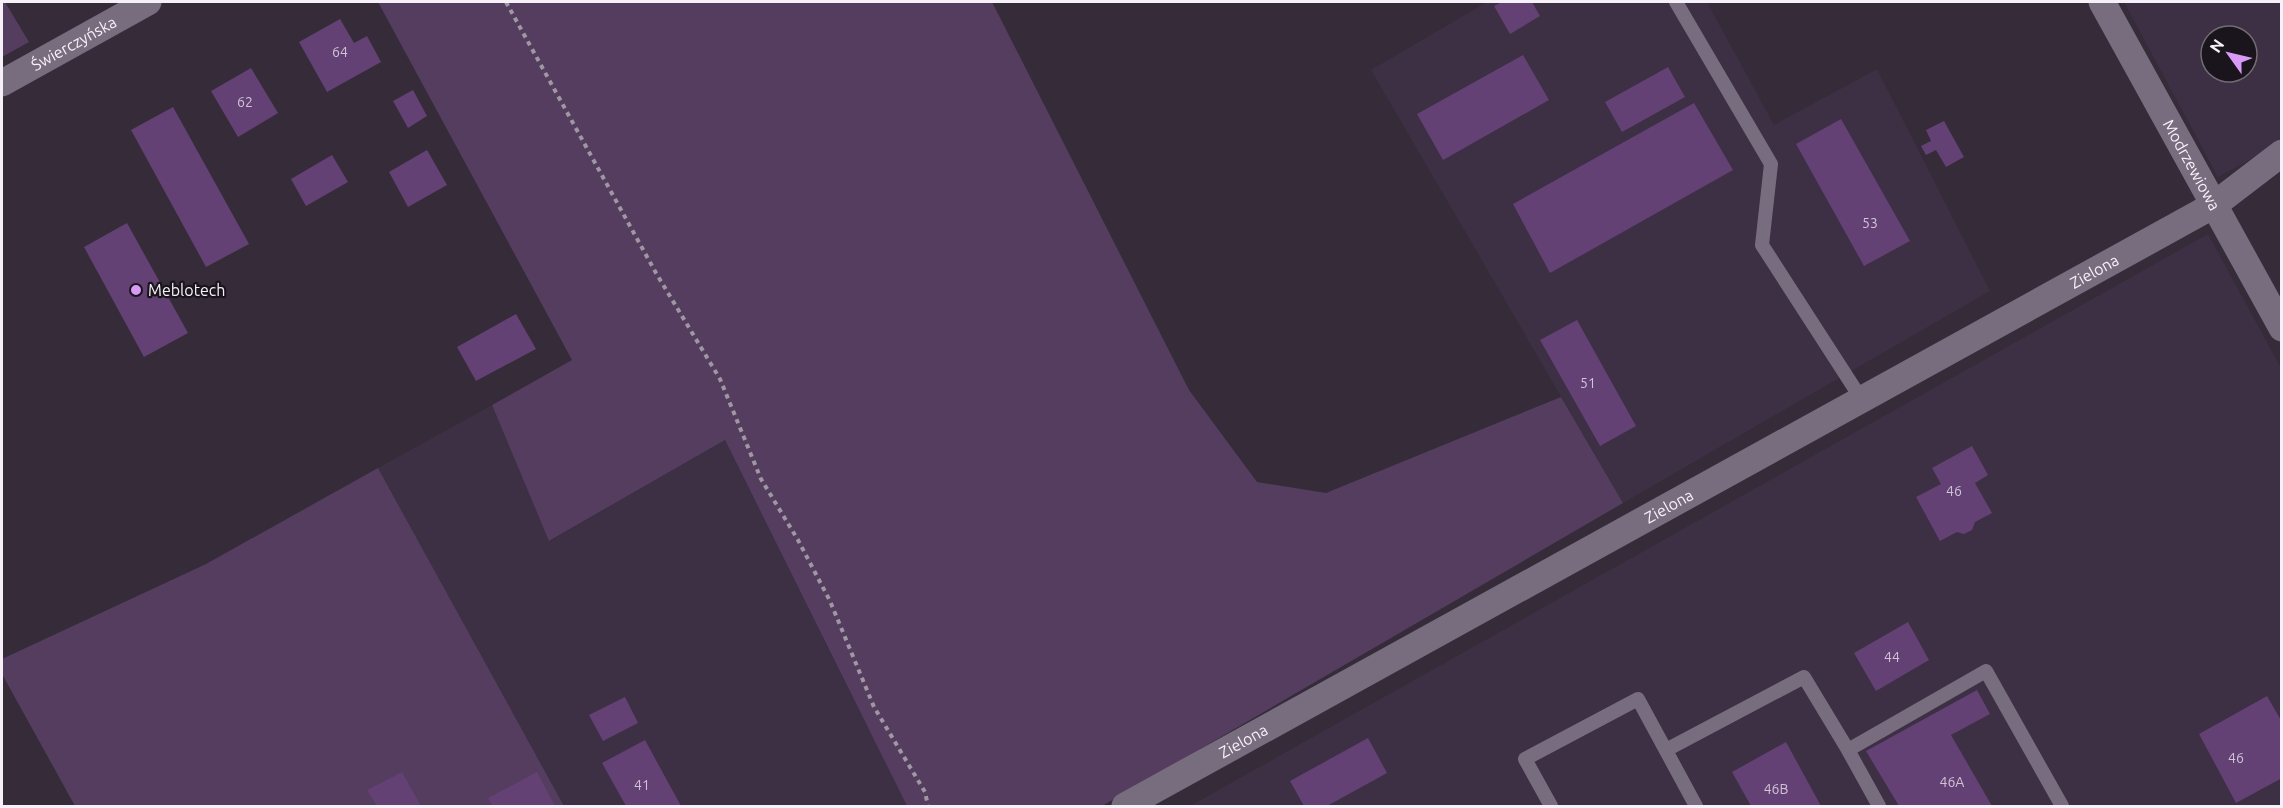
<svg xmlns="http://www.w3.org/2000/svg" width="2283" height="808" font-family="Ubuntu,sans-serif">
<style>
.built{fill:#3d2f44;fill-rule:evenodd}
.green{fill:#543d5f}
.building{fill:#634174}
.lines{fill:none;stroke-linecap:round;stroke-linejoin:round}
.path{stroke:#9f97a2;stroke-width:4;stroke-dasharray:4.5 4.5;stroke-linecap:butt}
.lane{stroke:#786d7e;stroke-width:14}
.street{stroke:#786d7e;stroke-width:27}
.poi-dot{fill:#d99af7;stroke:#1a151c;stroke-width:2}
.labels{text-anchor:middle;stroke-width:4.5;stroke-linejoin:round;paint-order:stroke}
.number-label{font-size:14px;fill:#d1c4d8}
.street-label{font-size:16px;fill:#f6f0f9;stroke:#1a151c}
.poi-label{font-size:16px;fill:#f6f0f9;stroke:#1a151c;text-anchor:start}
</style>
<rect width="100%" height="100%" fill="#352b39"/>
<path class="built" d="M1487 2H1707L1774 125 1877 69 1990 291 1623 503 1371 70Z
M2124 2H2281V143L2218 177ZM2211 36H2247V72H2211Z
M2208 234 2281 368V806H1190Z
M492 405 550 541 725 440 907 806H564L378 468Z"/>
<path class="green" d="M2 2H5L29 42 2 57Z
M378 2H992L1189 390 1257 482 1326 493 1561 397 1623 503 1102 806H907L725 440 549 541 492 405 572 360Z
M378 468 564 806H75L2 674V659L206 564Z"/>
<path class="building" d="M1502 2H1532L1540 16 1510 34 1494 6Z
M340 19 354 43 367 36 381 62 327 92 299 42Z
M1523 55 1549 100 1443 160 1417 114Z
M1668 67 1685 97 1622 132 1605 102Z
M251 68 278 113 238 137 211 91Z
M413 90 427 116 408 128 393 101Z
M1694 103 1733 170 1550 273 1513 204Z
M173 107 249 244 206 267 131 130Z
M1841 119 1910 241 1864 266 1796 144Z
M1944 121 1964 157 1946 167 1936 150 1926 155 1921 146 1931 141 1926 130Z
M427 150 447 185 408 207 389 172Z
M332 155 348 182 306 206 291 179Z
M127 223 188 333 144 357 84 247Z
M516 314 536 349 476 381 457 347Z
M1577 320 1636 426 1600 446 1540 340Z
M1972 446 1988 475 1975 483 1992 513 1975 522 1972 530 1964 534 1957 532 1940 541 1916 497 1941 484 1932 468Z
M1908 622 1929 660 1876 691 1854 653Z
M1977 690 1990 714 1951 735 1992 806H1899L1866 751Z
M2267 696 2282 722V778L2236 803 2199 734Z
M625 697 638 723 603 741 589 715Z
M1368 738 1387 773 1327 806H1304L1290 781Z
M645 740 681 806H626L602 763Z
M1786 742 1821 806H1751L1732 772Z
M402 772 421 806H377L367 790Z
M537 772 555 806H493L488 798Z"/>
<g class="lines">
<path class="path" d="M506 2 656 273 720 379 761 479 798 540 830 601 874 707 925 792 928 806"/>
<path class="lane" d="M1676 2 1771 164 1762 245 1862 400
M1666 750 1804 677 1848 750
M1551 806 1525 759 1638 699 1696 806
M1879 806 1848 750 1986 671 2062 806"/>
<g class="street">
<path id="s1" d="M2102 2 2282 328"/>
<path id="s2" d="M2 83 148 2"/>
<path id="s3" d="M1125 806 2214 205 2282 153"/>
</g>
</g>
<circle class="poi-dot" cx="136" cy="290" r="6"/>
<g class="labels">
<g class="number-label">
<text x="340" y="57">64</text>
<text x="245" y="107">62</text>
<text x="1870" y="228">53</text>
<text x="1588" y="388">51</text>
<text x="1954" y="496">46</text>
<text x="1892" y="662">44</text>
<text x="2236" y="763">46</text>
<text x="1952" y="787">46A</text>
<text x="642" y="790">41</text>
<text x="1776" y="794">46B</text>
</g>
<g class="street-label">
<text dy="6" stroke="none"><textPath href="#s2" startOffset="82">Świerczyńska</textPath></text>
<text dy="6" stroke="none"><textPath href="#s1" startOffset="186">Modrzewiowa</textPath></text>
<text dy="6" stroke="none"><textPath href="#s3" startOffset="1107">Zielona</textPath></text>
<text dy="6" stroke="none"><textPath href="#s3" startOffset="621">Zielona</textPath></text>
<text dy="6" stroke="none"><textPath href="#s3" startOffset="135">Zielona</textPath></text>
</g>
<g class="poi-label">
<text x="148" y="296">Meblotech</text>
</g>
</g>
<rect width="2283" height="808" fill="none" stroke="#f6f0f9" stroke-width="6"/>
<g transform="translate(2229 54) rotate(304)"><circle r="28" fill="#1a151c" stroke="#726d74" stroke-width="1.5"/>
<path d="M0-4.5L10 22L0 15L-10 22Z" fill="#d99af7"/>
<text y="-9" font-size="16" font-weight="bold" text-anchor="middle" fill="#f6f0f9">N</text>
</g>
</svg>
